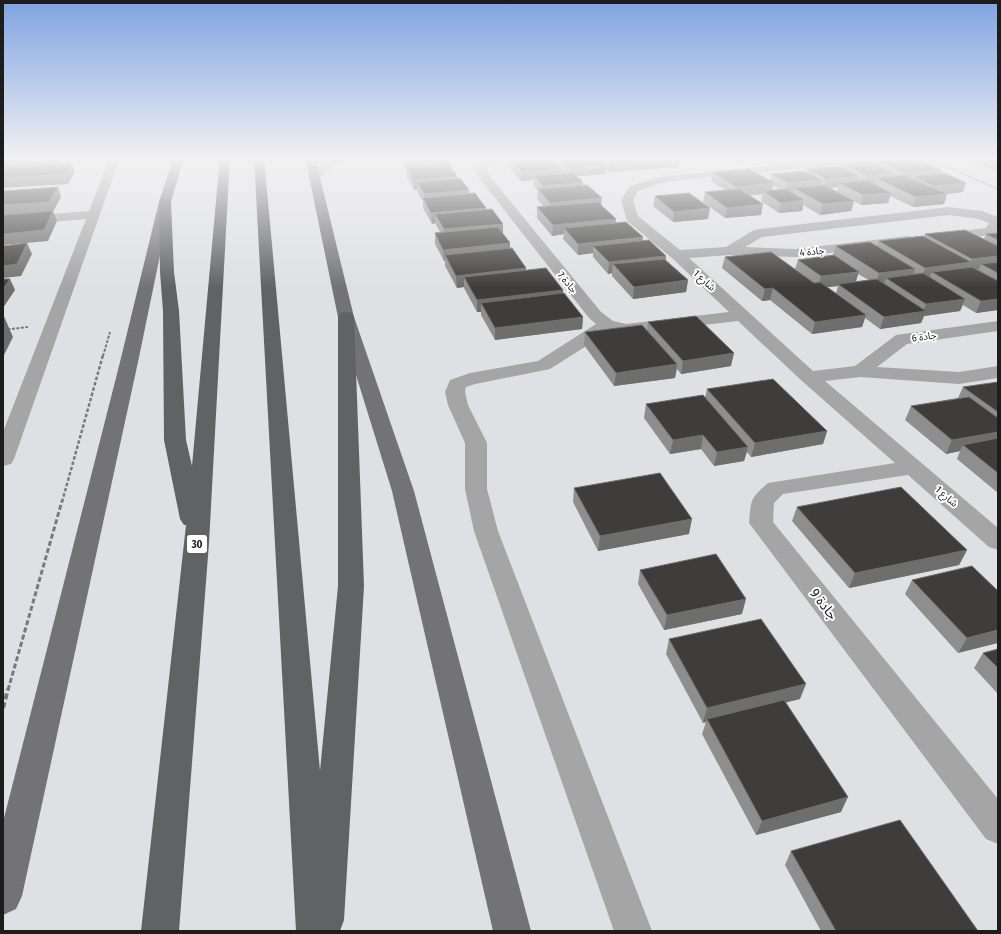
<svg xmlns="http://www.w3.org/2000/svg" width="1001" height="934" font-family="'Fira Sans Condensed','Noto Sans Arabic',sans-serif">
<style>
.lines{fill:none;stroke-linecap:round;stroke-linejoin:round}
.path-far4{stroke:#797a7c;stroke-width:1.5;stroke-dasharray:2 1;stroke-linecap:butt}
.path-far3{stroke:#797a7c;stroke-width:2;stroke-dasharray:3 1.5;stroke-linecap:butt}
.path-far2{stroke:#797a7c;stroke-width:2.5;stroke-dasharray:3.5 2;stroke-linecap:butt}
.path-far1{stroke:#797a7c;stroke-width:3;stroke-dasharray:5 2.5;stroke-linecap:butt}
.path{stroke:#797a7c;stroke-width:4;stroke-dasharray:6 3;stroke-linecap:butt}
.minor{fill:#a5a5a6;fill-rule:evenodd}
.major{fill:#737376;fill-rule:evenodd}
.highway{fill:#616264;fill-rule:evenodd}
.wall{fill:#8e8e8f;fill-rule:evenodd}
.shaded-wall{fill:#6e6e6d}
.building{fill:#3e3d3b;stroke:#6e6e6d}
.labels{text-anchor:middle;stroke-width:4;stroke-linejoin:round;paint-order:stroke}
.far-street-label{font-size:10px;fill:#1d1d1e;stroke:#fff}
.shield{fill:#fff;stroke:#616162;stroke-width:1}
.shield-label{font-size:11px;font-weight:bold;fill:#1d1d1e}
.near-street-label{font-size:14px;fill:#1d1d1e;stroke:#fff}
</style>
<rect width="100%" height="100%" fill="#dfe0e3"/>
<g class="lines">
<path class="path-far4" d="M924 157 998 189"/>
<path class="path-far3" d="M3 330 28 327
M103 356 110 332"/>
<path class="path-far2" d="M62 502 103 355"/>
<path class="path-far1" d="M8 690 62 501"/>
<path class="path" d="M3 708 8 689"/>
<path class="minor" d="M110 157H120L14 459 11 464 3 466V432L86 219 3 226V218L89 211Z
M338 157H351L350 159 327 170 318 179H310L308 177 319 166Z
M492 157H535L534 159 530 160 498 162 488 167V174L601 312 613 321 626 324 729 312 672 258 627 221 621 200 630 186 659 177 861 157H900L895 160 688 179 661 183 638 191 633 200 638 216 680 250 726 247 754 230 759 229 949 207 982 211 998 217V230L996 234 991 235 942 241 937 240 935 237 937 234 986 228 989 223 979 219 949 215 762 237 745 247 795 249 908 236 913 237 915 240 913 243 908 244 795 257 729 255 689 258 813 371 855 366 896 335 998 321V331L907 344 877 367 959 372 998 366V378L959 384 860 377 825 381 998 528V550L989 547 908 475 783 494 774 503 773 522 998 799V844L986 839 749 523C751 499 750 499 768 483L895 463 802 381 738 321 626 334 610 331 550 369 475 384 466 387 465 392 468 405 487 443V489L498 531 652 931H614L474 531 465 489V443L448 405 445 392 450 380 470 373 538 361 596 324 589 318 476 174 479 163Z"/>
<path class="major" d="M174 157H184L171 202 138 362 22 896 16 909 3 915V822L120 362 159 202Z
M305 157H315L354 317 414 491 531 931H493L392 491 338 317Z"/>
<path class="highway" d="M220 157H230L209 543 179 931H141L186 525H184L180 519 164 440 163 311 160 272 159 202 161 199H169L171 202 174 272 179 311 186 440 192 466Z
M254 157H264L320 771 338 586V317L340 313 346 312 352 313 354 317 364 586 344 920 340 931H296Z"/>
</g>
<path class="wall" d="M402 157H447L451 167 457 179 469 194 486 210 510 243V248L526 270 563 290V293L583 317 582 329 495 340 481 315V312H477L464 288V287L457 288 445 266V261H444L435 244V233L440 232 436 225V223L432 224 423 208V201L417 192V189L414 190 407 177V171L403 164Z
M506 157H549L555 162V157H678L679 167 610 172 606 170V174L577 176 583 182 582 185 601 205 616 223 643 237 642 241 666 256V260L688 280 686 292 633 299 612 276V273L608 274 593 257V253L578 255 563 239 564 234 552 236 537 218V207H544L537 199 538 190 534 186V180L521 181 506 164Z
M727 157H779V158L734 162Z
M868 157 941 170 940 174 963 192 947 194 944 204 913 207 890 196 888 203 861 205 854 201 851 211 820 215 803 205 802 211 779 213 761 201 762 194 749 195 761 215 725 218 703 202 705 192 725 190 711 181 713 172 770 181 771 174 806 172 807 169 841 167 842 164 866 162ZM773 185 780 190 772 191ZM838 187 837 192 830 188Z
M965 157H998V171L964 158Z
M655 196 708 219 673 222 653 206Z
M998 233V310L976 313 963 305 960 311 924 316 921 323 880 329 865 318 862 327 812 334 770 300 762 301 722 268 725 257 795 269 798 260 833 255 836 246H877L879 241 924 237 925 234 984 239 986 234ZM858 274 869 280 856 282ZM838 286 836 293 826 287Z
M648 322 731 366 681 374 677 369 675 378 614 386 584 345 585 332 647 331Z
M998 382V493L957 459 960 451 946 454 905 420 911 406 958 398 963 387Z
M707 389 827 431 823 444 751 457 747 452 744 461 714 466 701 449 670 454 644 418 646 404 705 398Z
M574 488 689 534 598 551 573 502Z
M797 507 967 550 959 565 849 588 792 521Z
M640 570 742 614 664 630 638 584Z
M912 580 998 591 958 653 905 594Z
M669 639 800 699 786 702 841 812 756 835 702 734 706 722 703 723 666 654Z
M998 649V694L974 668 983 653Z
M791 851 978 931H821L785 865Z"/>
<path class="shaded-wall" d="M56 157H65L58 168 3 172V163Z
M735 157H779V158L734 162Z
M680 158 679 167 610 172V163Z
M450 162 451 171H408V165Z
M72 163 75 172 68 184 3 188V178Z
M606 165V174L567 177V168Z
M561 168V178L534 176V180L521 181 522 172Z
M941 170 938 179 912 176 910 182 900 183 903 173Z
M894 173 891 183 876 178 874 185H864L867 176Z
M457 176 458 186 417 182V189L414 190 413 180Z
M859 176 857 186 839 183 838 187 823 189 826 179Z
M822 180 820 190 794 188 793 193H786L788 183Z
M583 182 582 192 542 194 543 186Z
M774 183 771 193 763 191 762 194 734 197 736 187Z
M966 183 963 192 930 196 933 186Z
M58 187 61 197 53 212 3 216V205Z
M469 190V200L424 201V194Z
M891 193 888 203 861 205 863 195Z
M947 194 944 204 913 207 916 197Z
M602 198 601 208 550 213V203Z
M804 200 802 211 779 213 781 203Z
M854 201 851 211 820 215 823 204Z
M763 204 761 215 725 218 727 208Z
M486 208V219L435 214 436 223 432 224 431 213Z
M710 208 708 219 673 222 674 212Z
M53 211 57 221 48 241 3 245V234Z
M616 219 615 229 564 228V234L552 236 553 225Z
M503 224V234L445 240 444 229Z
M643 237 642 248 593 246V253L578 255V244Z
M27 243 32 254 21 276 3 278V266Z
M510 243V254L445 255V261H444L443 250Z
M666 256 665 267 613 264 612 273 608 274 609 262Z
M998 256V267L981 264 979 269 968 271 932 272 929 278 921 280 925 268 971 262 972 259Z
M526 268V280L464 277V287L457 288 456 276Z
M915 269 911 280 886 278 884 284 876 285 879 273Z
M859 272 855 283 838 284V286L818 288 821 276Z
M10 279 15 290 3 308V289Z
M688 280 686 292 633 299 634 287Z
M773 288 770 300 762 301 765 289Z
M563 290V302L481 303V312H477V300Z
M965 299 960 311 924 316 921 323 880 329 884 317 923 311 926 304Z
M998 299V310L976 313 981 301Z
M3 314 13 337 3 357Z
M866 315 862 327 812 334 815 322Z
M583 317 582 329 495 340V328Z
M734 353 731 366 681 374 683 361Z
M677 364 675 378 614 386 616 373Z
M827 431 823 444 751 457 755 443Z
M998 432V444L963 445 960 451 946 454 952 440Z
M703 435 701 449 670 454 673 440Z
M748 447 744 461 714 466 717 452Z
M692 519 689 534 598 551 600 536Z
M967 550 959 565 849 588 855 573Z
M746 599 742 614 664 630 667 615Z
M998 630V643L958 653 967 638Z
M806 684 800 699 708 722 707 719 706 722 703 723 707 708Z
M848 797 841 812 756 835 762 821Z"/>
<path class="building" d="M3 157H56L55 159 3 163Z
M403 157H447L450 162 408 165Z
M508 157H549L561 168 522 172Z
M555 157H597L606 165 567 168Z
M603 157H678L680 158 610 163Z
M868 157H911L941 170 903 173Z
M988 157H998V161Z
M868 161 894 173 867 176 842 164Z
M72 163 65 174 3 178V167Z
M449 164 457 176 413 180 407 168Z
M840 166 859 176 826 179 807 169Z
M749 169 774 183 736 187 713 172Z
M804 171 822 180 788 183 771 174Z
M573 173 583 182 543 186 534 176Z
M945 173 966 183 933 186 912 176Z
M905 175 947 194 916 197 876 178Z
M460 178 469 190 424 194 417 182Z
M866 180 891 193 863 195 839 183Z
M587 185 602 198 550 203 538 189Z
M824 185 854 201 823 204 794 188Z
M58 187 49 202 3 205V191Z
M739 189 763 204 727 208 705 192Z
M786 189 804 200 781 203 763 191Z
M475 193 486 208 431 213 423 198Z
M689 193 710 208 674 212 655 196Z
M598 202 616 219 553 225 537 207Z
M492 209 503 224 444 229 435 214Z
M53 211 44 230 3 234V215Z
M626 222 643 237 578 244 564 228Z
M498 227 510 243 443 250 435 233Z
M965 230 998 246V256L972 259 925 234Z
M998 233V240L986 234Z
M923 236 971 262 925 268 879 241Z
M649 240 666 256 609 262 593 246Z
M870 242 915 269 879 273 836 246Z
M27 243 17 264 3 266V246Z
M512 248 526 268 456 276 445 255Z
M771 252 814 283 820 282 866 315 815 322 773 288 765 289 725 257Z
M834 255 859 272 821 276 798 260Z
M664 259 688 280 634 287 613 264Z
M998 262V273L981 264Z
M972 267 998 281V299L981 301 932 272Z
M546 268 563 290 477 300 464 277Z
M923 273 965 299 926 304 886 278Z
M3 279H10L3 289Z
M877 279 926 311 884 317 838 284Z
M564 293 583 317 495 328 481 303Z
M696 316 734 353 683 361 648 322Z
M642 325 677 364 616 373 585 332Z
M773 379 827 431 755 443 707 389Z
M998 382V412L963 387Z
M703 395 748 447 717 452 703 435 673 440 646 404Z
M969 397 998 418V432L952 440 911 406Z
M998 438V473L963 445Z
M660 473 692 519 600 536 574 488Z
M901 487 967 550 855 573 797 507Z
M716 554 746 599 667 615 640 570Z
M972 566 998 591V630L967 638 912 580Z
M761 619 806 684 707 708 669 639Z
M998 649V668L983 653Z
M784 700 848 797 762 821 707 719Z
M900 820 978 931H836L791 851Z"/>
<linearGradient id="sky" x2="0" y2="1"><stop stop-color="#7fa3e2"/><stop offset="0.55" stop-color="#f1f1f2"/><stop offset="1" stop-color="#f1f1f2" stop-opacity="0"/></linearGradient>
<rect width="1001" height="288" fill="url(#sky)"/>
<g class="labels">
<g class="far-street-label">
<text transform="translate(812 251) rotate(-6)" y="4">جادة 4</text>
<text transform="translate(705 280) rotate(42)" y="4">شارع 1</text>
<text transform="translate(568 282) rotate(51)" y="4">جادة 7</text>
<text transform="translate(924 336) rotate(-8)" y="4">جادة 6</text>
<text transform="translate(947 496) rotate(41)" y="4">شارع 1</text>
</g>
<rect class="shield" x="187" y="535" width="20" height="18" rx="3"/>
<g class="shield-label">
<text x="197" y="548">30</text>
</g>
<g class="near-street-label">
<text transform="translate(824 604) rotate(52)" y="5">جادة 9</text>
</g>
</g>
<rect width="1001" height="934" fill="none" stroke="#1d1d1e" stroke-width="8"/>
</svg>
